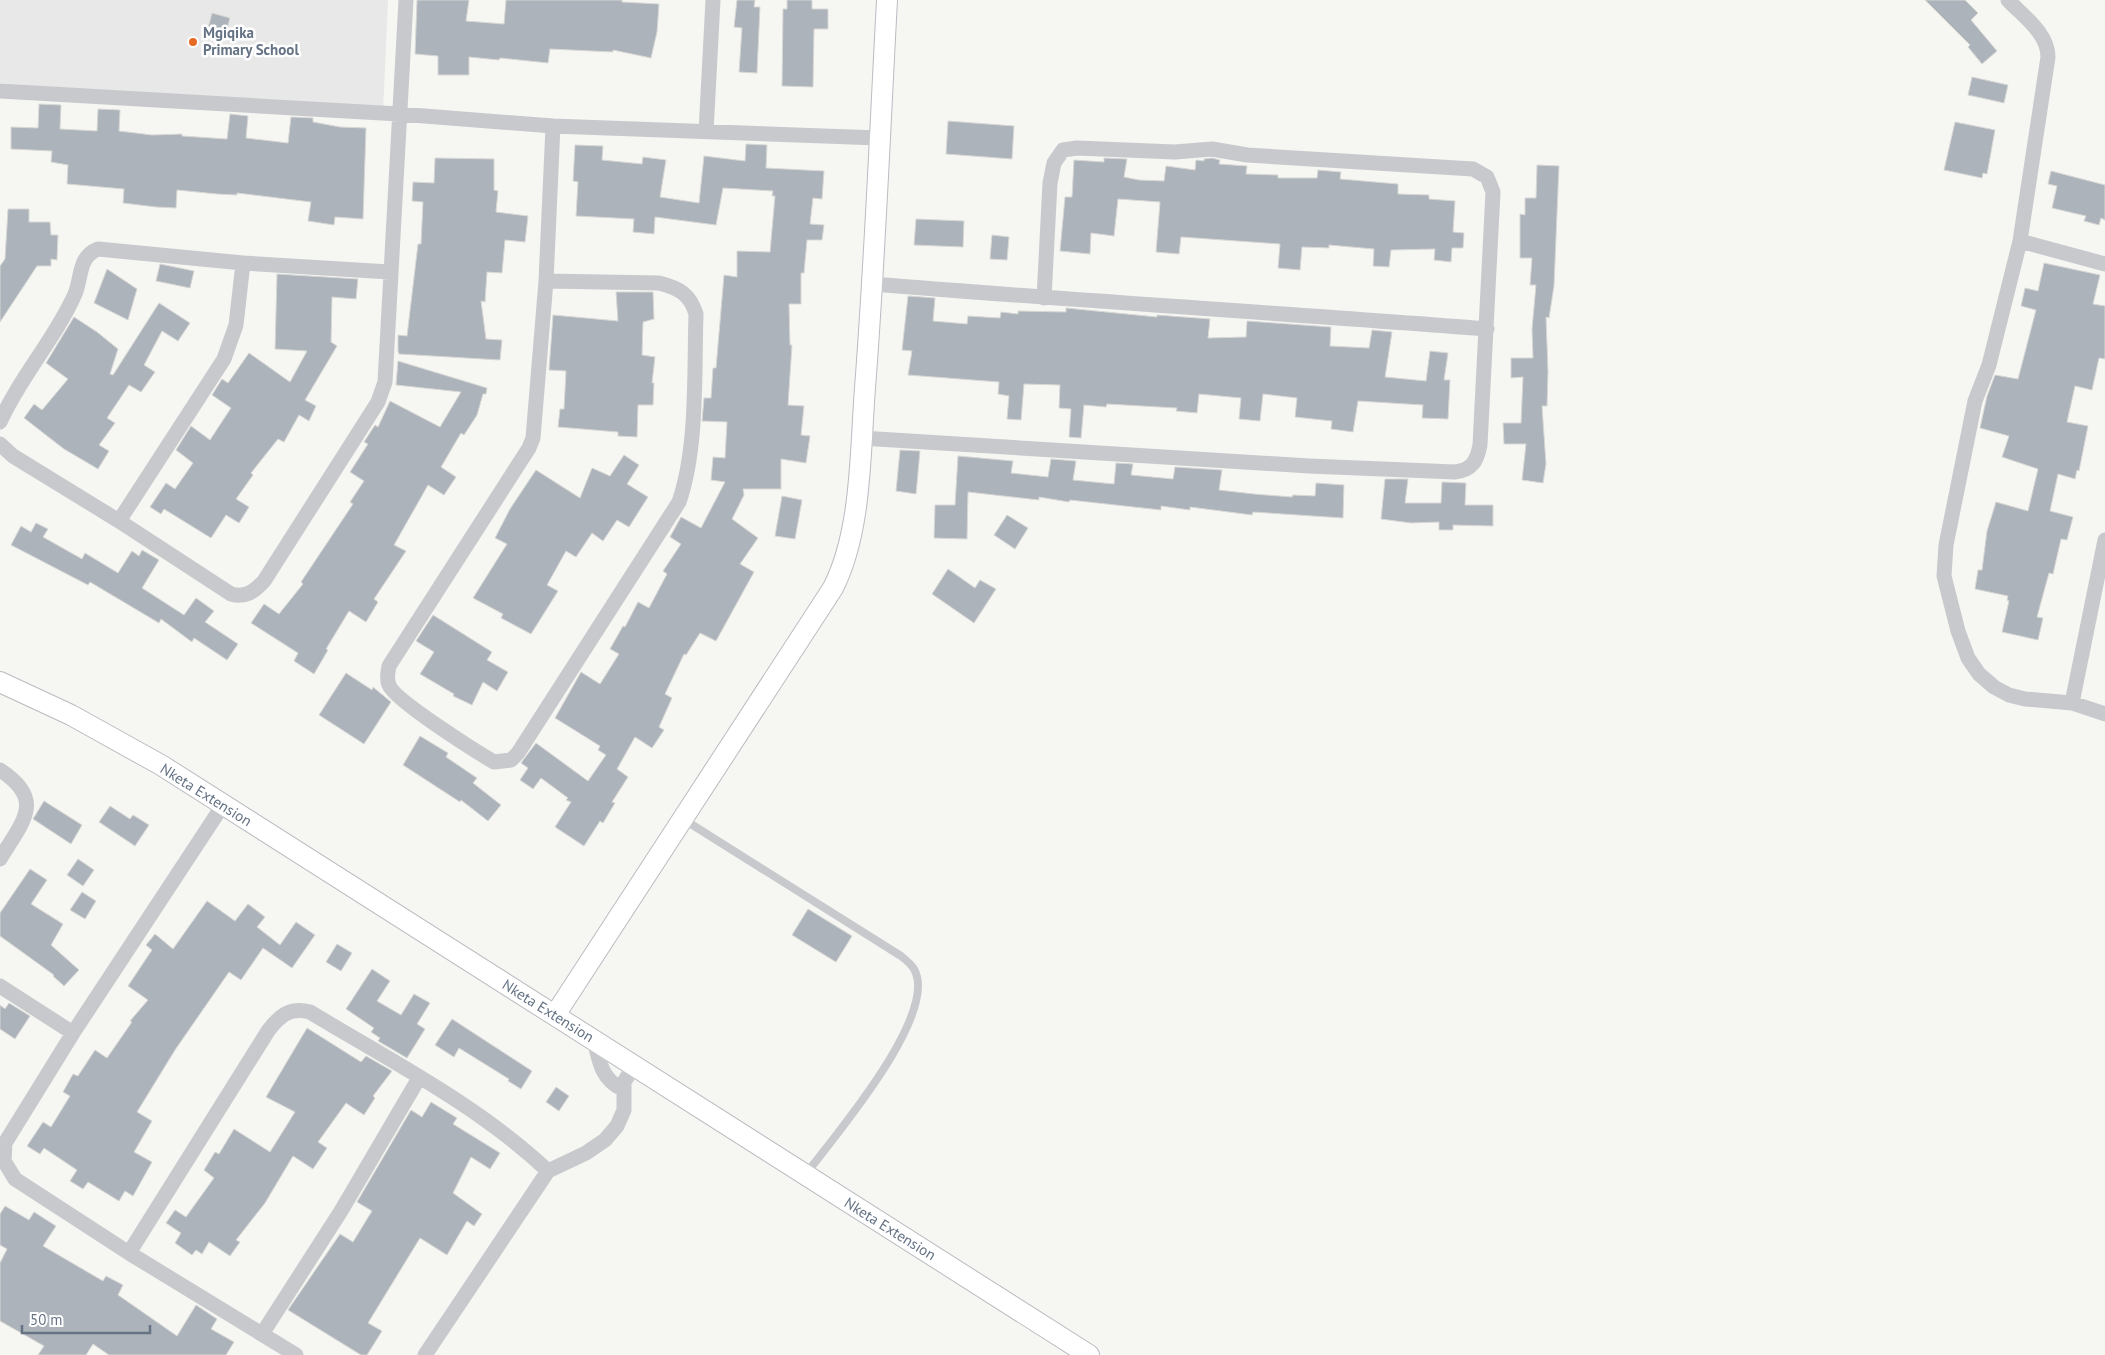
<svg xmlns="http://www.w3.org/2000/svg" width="2105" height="1355" font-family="'PT Sans',sans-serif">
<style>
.built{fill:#e7e8e7}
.building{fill:#acb3ba;stroke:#d8d8d6}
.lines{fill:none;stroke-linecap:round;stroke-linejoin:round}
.secondary-casing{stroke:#b9bcc1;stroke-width:22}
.lane{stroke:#c7c9cd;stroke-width:8}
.street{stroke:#c7c9cd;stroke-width:15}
.secondary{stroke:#fff;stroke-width:20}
.poi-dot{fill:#e66a24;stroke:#fff;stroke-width:2}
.labels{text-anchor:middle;stroke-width:5;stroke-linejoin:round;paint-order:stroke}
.poi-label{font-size:15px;font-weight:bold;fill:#657385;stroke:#fff;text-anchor:start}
.street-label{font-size:15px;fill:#657385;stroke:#fff}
</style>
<rect width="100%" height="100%" fill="#f6f7f3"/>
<path class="built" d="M0 0H388L383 112 0 83Z"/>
<path class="building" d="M417 0H469L466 21 504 24 506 0H622V2L659 4 657 32 651 58 613 50V52L550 49 548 63 500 58 499 60 469 57V75H438V56L415 54Z
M737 0H755L754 7H760L757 73 739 72 742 28 734 27Z
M787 0H812V9H828V29H814L813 87 782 86 783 9H787Z
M1925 0H1965L1978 13 1971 20 1997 51 1982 64 1968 47 1970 45Z
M212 13 230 18 226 33 208 28Z
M1972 77 2008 85 2004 103 1968 95Z
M39 104 61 105 60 129 97 131 98 109 120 110 119 131 152 135 182 134V136L227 139 230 114 248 116 246 138 288 143 291 117 313 118V122L340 127 366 128 363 219 335 217 334 225 308 221 311 202 237 193V195L217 194 177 190 176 208 156 207 123 203 124 189 67 184 68 165 51 162 52 151 11 149V127L38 128Z
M948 121 1014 126 1012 159 946 154Z
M1955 122 1995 130 1987 174 1983 173 1982 178 1944 170Z
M746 144 767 145 766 168 824 171 822 199 813 198 810 224 824 225 822 240H807L804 273H801V304H789L790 345H792L788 405 804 406 801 435 810 436 806 463 781 459V489H743L744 495 732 519 758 538 740 564 754 572 716 641 700 633 686 655 684 654 665 694 672 698 659 727 664 730 652 748 635 737 617 769 628 777 612 802 615 803 603 823 600 821 584 846 555 827 571 802 566 800 568 798 541 778 533 789 520 780 528 768 521 763 536 743 588 781 606 755 598 750 600 746 555 718 581 672 600 684 619 654 610 649 623 626 625 627 638 602 649 608 667 574 663 571 681 544 670 537 681 517 701 528 725 482 711 480 713 457 725 458 727 422 702 421 704 398H711L713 368H716L724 275 737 277V251L770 252 775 196H772L773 191 723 188 716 225 655 217 654 234 633 232 634 219 576 216 578 182 573 181 575 145 603 146 602 160 642 164 643 157 666 160 660 197 699 203 704 156 745 161Z
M435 158 494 159V190L498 191 496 212 528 216 525 242 505 240 502 273 487 272 485 302 481 301 486 339 502 340 500 360 399 354 398 351V335L407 336 418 244H421L423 202 412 201 413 182 434 183Z
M1104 158 1127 159 1124 177 1139 180 1164 181 1166 166 1195 170 1196 160 1204 161V159L1212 158 1220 160 1219 164 1247 166 1246 174 1278 175V178H1317L1318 170 1341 172 1340 179 1398 184V194L1429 195V199L1455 201 1453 232 1464 233 1463 248H1452L1451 262 1434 260 1435 249 1391 250 1389 267 1373 266 1374 249 1329 245V248L1302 247 1300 270 1278 268 1280 244 1181 237 1179 254 1156 252 1160 202 1118 199 1114 236 1091 233 1090 254 1060 251 1065 197H1072L1074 160 1104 162Z
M1537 165 1559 166 1554 286 1549 318 1546 317 1548 372 1547 406H1542L1546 464 1543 483 1522 480 1526 444H1504L1503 423H1521L1523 377 1511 378V358H1533L1532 329 1536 285H1530L1532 258H1520V214L1525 215V198H1536Z
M2051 171 2105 185V220L2101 218 2099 225 2084 221 2086 216 2052 208 2057 186 2048 184Z
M8 209H29V222H50L51 235H58L57 260 51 259V266H37L0 322V266L5 259Z
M916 219 964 221 963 247 914 245Z
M992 235 1009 237 1007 260 990 259Z
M2044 263 2100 275 2093 304 2105 306V359L2099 358 2092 390 2075 386 2067 422 2088 426 2079 471 2077 470 2075 479 2058 474 2050 511 2073 517 2067 540 2061 539 2053 574 2049 573 2037 617 2043 618 2038 640 2002 632 2009 601 2007 600 2008 596 1975 589 1978 570H1982L1987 531 1996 502 2028 511 2038 469 2002 457 2009 436 1980 428 1987 396 1995 375 2018 379 2036 310 2021 306 2025 288 2038 291Z
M160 264 194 271 190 288 156 281Z
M107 269 137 289 128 320 94 303Z
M277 274 358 279 356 299 332 297 331 342 337 346 305 400 316 406 309 421 299 415 284 442 278 439 251 473 253 475 236 499 249 507 239 523 226 515 211 538 164 509 161 514 150 507 166 483 175 489 193 463 176 450 191 426 210 440 231 408 212 395 222 379 228 383 249 353 290 382 307 351 275 349Z
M616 292H653L654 319 643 322 642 355 655 357 652 383H654L653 405H638L637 437 618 436V432L558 427 560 409H564L566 371 549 370 553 315 618 321Z
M908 296 935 298 933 321 967 324 968 316 1000 318 1001 312 1018 314V311L1066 312V308L1157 317V315L1210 319 1208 338 1246 337 1247 321 1331 327 1330 346 1369 348 1372 330 1392 332 1385 377 1426 381 1430 351 1448 353 1444 380H1450L1448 419 1422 418 1423 405 1358 401 1353 432 1331 429 1332 421 1295 417 1297 398 1263 394 1260 421 1239 419 1241 398 1199 394 1197 413 1176 411 1177 408 1107 404 1106 407 1084 405 1081 438 1069 437 1071 409 1059 408 1060 385 1024 384 1021 420 1007 419 1009 396 998 394 999 382 908 375 912 351 902 350Z
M159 303 190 323 178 341 162 331 144 365 155 372 141 392 129 385 107 418 115 423 99 445 109 451 98 469 64 449 24 418 34 404 42 410 68 379 46 363 74 317 97 332 118 349 110 374 113 375Z
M398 361 487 388 486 394H483L477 415 464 435 461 433 441 467 456 477 444 495 428 485 394 545 406 551 374 599 378 602 366 622 349 611 326 649 328 650 314 674 294 661 298 653 251 623 264 604 279 614 303 584 301 582 353 504 350 502 364 481 350 472 368 444 364 442 375 425 378 427 390 401 440 427 461 392 396 385Z
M900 450 920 451 916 494 896 491Z
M624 455 639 465 627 484 648 497 629 527 617 520 603 541 592 533 576 557 566 551 547 585 558 591 531 634 501 618 503 614 473 598 507 544 495 538 510 509 536 470 580 498 592 468 610 476Z
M958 456 1013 461 1011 473 1048 477 1051 459 1076 461 1073 480 1114 484 1116 463 1133 464 1131 475 1173 479 1175 467 1222 470 1219 490 1254 494 1292 497 1293 495 1315 496 1316 483 1344 485 1343 518 1253 512 1252 515 1190 507V510L1161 506V510L1070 500 1069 502 1039 497V500L968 492 967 539 934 538 935 505H955Z
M1385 479H1408L1405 503H1441L1442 482 1466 483 1465 505H1493V526L1453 525V530H1439V522L1411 523 1381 519Z
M782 496 802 500 795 539 775 536Z
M1007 515 1028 528 1015 549 994 535Z
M36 523 48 529 43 537 82 559 85 553 118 573 132 551 139 556 142 550 159 560 142 588 184 615 196 598 214 611 205 622 238 644 227 660 194 638 192 642 161 619 159 623 90 582 88 585 11 545 21 526 31 532Z
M948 569 975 588 980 580 996 589 974 623 932 594Z
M433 615 492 652 487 660 508 672 497 691 483 682 472 705 453 696 454 694 420 674 434 652 416 641Z
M346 673 372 690 373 687 391 702 364 744 319 715Z
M420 736 448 753 446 757 477 778 473 783 501 805 488 821 461 800 460 802 403 765Z
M44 801 82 825 71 844 33 819Z
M110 806 130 819 133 815 149 825 135 846 99 822Z
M78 859 94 870 83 886 67 875Z
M30 869 47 880 31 904 63 924 51 945 79 970 64 986 53 976 54 975 0 936V913Z
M82 892 96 901 85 919 70 910Z
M207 901 235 921 248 904 265 917 257 927 280 945 296 922 315 935 292 968 263 948 241 980 229 972 175 1050 137 1112 152 1121 134 1152 152 1162 133 1196 125 1191 119 1201 88 1182 83 1189 70 1181 77 1170 44 1148 40 1154 27 1146 43 1122 51 1127 70 1096 63 1092 73 1074 78 1076 95 1050 107 1058 132 1022 130 1021 148 1000 128 986 152 950 146 945 155 934 173 949Z
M808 909 852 936 836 962 792 935Z
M337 944 352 953 341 971 326 962Z
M372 969 390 981 377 1001 401 1015 414 994 430 1003 417 1024 425 1029 407 1058 378 1041 380 1038 371 1032 374 1028 346 1009Z
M9 1003 30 1016 15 1039 0 1029V1005L5 1009Z
M452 1019 532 1071 521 1089 508 1081 509 1079 459 1048 454 1057 435 1045Z
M307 1028 361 1062 366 1056 392 1071 373 1096 375 1098 364 1115 346 1103 318 1142 327 1148 313 1169 293 1156 265 1203 236 1240 240 1242 230 1256 209 1242 202 1254 196 1250 192 1255 175 1243 181 1233 166 1223 175 1210 186 1217 214 1178 204 1170 215 1152 219 1154 234 1129 270 1152 295 1112 266 1097Z
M556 1087 569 1096 559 1111 546 1102Z
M431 1102 457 1118 453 1124 500 1153 490 1169 471 1157 453 1193 482 1214 474 1226 467 1221 447 1255 420 1238 368 1323 382 1331 367 1355H361L288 1310 340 1234 353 1242 372 1211 357 1202 411 1110 422 1117Z
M5 1206 29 1220 34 1212 56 1226 43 1246 103 1281 106 1276 123 1285 118 1295 177 1336 196 1305 217 1319 211 1329 234 1342 226 1355H109L93 1344 86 1355H38L44 1346 0 1321V1263L7 1249 0 1245V1214Z"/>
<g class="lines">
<g class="secondary-casing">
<path id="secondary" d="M0 682 71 715 161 765 1089 1355
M555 1015 833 588C862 531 860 452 865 388 875 259 880 129 887 0"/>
</g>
<path class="lane" d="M683 819 901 956C906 960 911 964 914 969 940 1014 833 1138 806 1174"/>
<path class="street" d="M2008 0C2023 16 2048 33 2048 57L2020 241 1989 365 1975 401 1946 545 1944 576 1958 631 1968 658 1979 674 1994 687 2009 695 2025 699 2072 703 2105 714
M0 91 399 114 553 126 879 138
M706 132 713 0
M2020 241 2105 264
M546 281 659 283C679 288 690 294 696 314 694 372 698 447 679 502L518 753 511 760 494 762C477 752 394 700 389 685 386 679 388 672 389 666L529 448 533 438 546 281 553 126
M873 284C1078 301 1283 313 1487 329
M0 422C20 377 55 339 75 294 82 277 78 257 98 249L243 263 390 272
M861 438 1309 466 1455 472C1472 470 1477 461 1480 445L1493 192 1487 177 1473 169 1247 155 1212 149 1175 152 1077 148 1063 150 1054 163 1050 183 1044 298
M0 444 13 456 119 521 231 594C245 598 254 592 264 581L378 402 385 382 406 0
M119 521 224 359 236 325 243 263
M2072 703 2105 540
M0 770C46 800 23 821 0 859
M223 805 73 1033 5 1143 4 1161 15 1179 129 1253 296 1355
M0 986 73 1033
M594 1040C599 1060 601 1079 622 1089
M129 1253 268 1031C280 1015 290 1007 310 1012 391 1061 479 1106 548 1171
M262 1334 341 1211 419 1078
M425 1355 548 1171 586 1153 605 1140 617 1126 624 1110V1082L634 1066"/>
<use href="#secondary" class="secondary"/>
</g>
<circle class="poi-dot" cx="193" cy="42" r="5"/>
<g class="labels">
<g class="poi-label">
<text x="203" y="38">Mgiqika<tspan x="203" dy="17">Primary School</tspan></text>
</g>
<g class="street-label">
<text transform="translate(206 795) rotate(32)" y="5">Nketa Extension</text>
<text transform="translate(548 1011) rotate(32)" y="5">Nketa Extension</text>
<text transform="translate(890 1229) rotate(32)" y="5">Nketa Extension</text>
</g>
</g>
<path d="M22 1325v8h128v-8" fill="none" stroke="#657385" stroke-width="2.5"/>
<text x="30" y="1325" font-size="15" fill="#657385" stroke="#ffffff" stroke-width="4" paint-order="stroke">50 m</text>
</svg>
